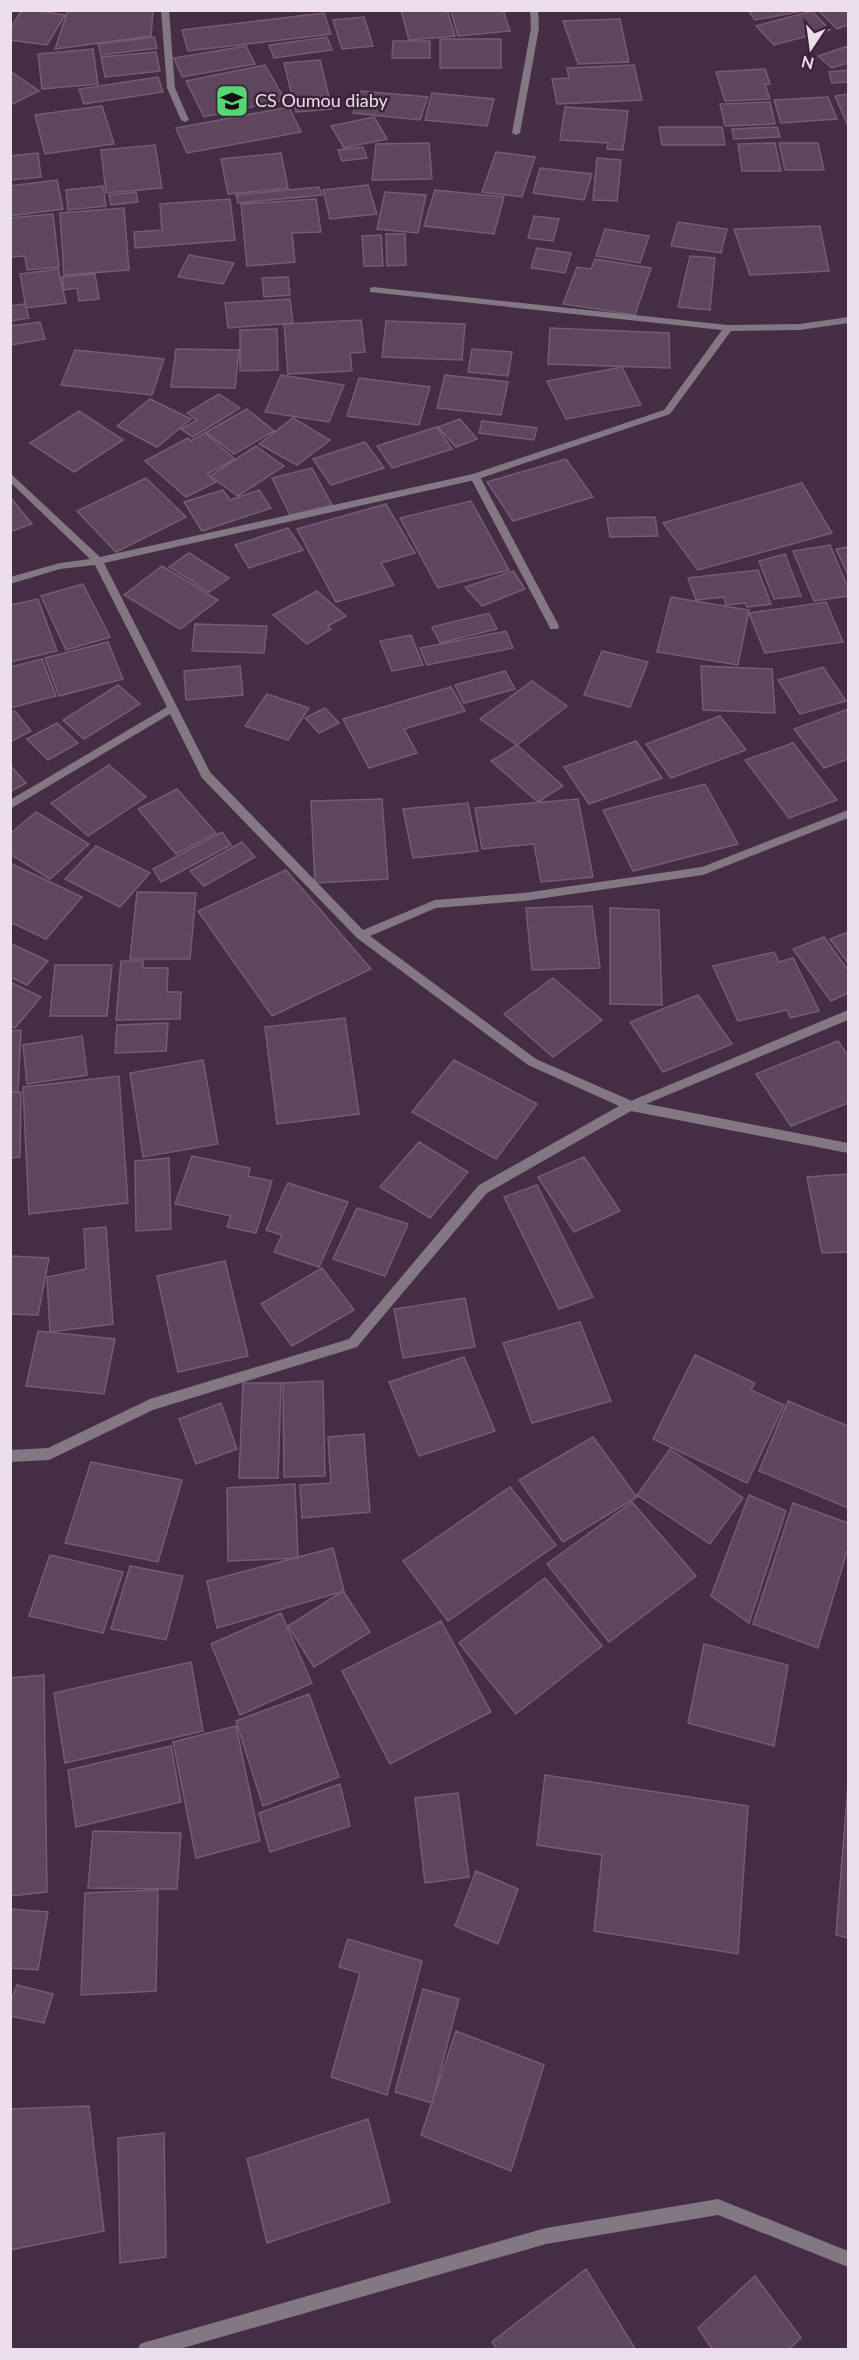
<svg xmlns="http://www.w3.org/2000/svg" width="859" height="2360" font-family="Lato,sans-serif">
<style>
.building{fill:#5e465d;stroke:#755c74;stroke-width:1.5}
.lines{fill:none;stroke-linecap:round;stroke-linejoin:round}
.lane{fill:#837783;fill-rule:evenodd}
.street{fill:#837783;fill-rule:evenodd}
.labels{text-anchor:middle;stroke-width:5;stroke-linejoin:round;paint-order:stroke}
.far-poi-label{font-size:18px;fill:#eddeec;stroke:#3b243a;text-anchor:start}
</style>
<rect width="100%" height="100%" fill="#452e45"/>
<path class="building" d="M22 10H32L65 15 47 45 10 40V29Z
M68 10H153L151 36 55 49Z
M401 10H447L455 36 409 40Z
M503 10 510 31 458 36 451 11Z
M748 10H797L798 12 755 20Z
M848 10V25L837 29 819 11Z
M812 11 830 30 774 45 756 26Z
M324 13 331 34 188 51 182 30Z
M364 17 373 46 342 49 333 20Z
M620 19 629 62 578 64 563 21Z
M154 37 157 48 101 55 98 44Z
M327 37 332 50 274 58 269 45Z
M440 39H501V68H440Z
M393 41H430V58H392Z
M246 46 255 64 182 77 174 58Z
M848 46V63L832 68 818 56Z
M93 49 98 84 42 89 38 54Z
M156 52 160 71 105 77 101 57Z
M320 60 332 109 296 112 284 63Z
M265 65 285 100 204 117 186 81Z
M634 65 642 100 557 104 552 79 569 78 567 68Z
M765 69 770 84H765L770 99 725 101 716 72Z
M848 70V82L832 83 829 72Z
M10 71 39 91 13 104 10 102Z
M158 77 163 92 84 104 79 89Z
M361 91 428 97 420 120 353 113Z
M432 93 494 99 487 126 425 120Z
M848 94V126L835 96Z
M828 97 837 119 781 123 774 100Z
M770 102 775 124 725 126 720 104Z
M102 106 114 144 45 154 35 115Z
M289 107 301 132 187 153 176 128Z
M565 107 628 111 623 150 607 149 608 143 560 140Z
M374 117 387 139 344 148 331 126Z
M659 127H722L725 145H662Z
M777 127 780 137 734 139 732 129Z
M429 143 432 179 372 180 376 144Z
M775 143 781 171H742L738 144Z
M779 143H818L824 170H785Z
M155 145 162 188 106 193 101 150Z
M363 147 367 158 342 161 338 150Z
M496 152 535 157 522 197 482 192Z
M38 153 41 177 10 180V156Z
M281 153 288 188 228 194 221 159Z
M597 158 621 160 617 201 593 200Z
M540 168 592 174 584 200 533 193Z
M57 180 63 209 10 216V186Z
M368 185 377 214 330 219 323 190Z
M103 186 106 206 68 210 66 190Z
M319 187 322 195 238 203 236 195Z
M435 190 504 197 494 234 424 226Z
M136 192 138 202 111 205 109 195Z
M385 192 426 195 418 233 377 229Z
M230 199 235 240 135 248 134 232 162 230 160 204Z
M316 199 321 232 292 233 295 262 247 266 241 204Z
M124 208 129 270 64 275 60 213Z
M53 214 59 267 27 270 25 256 10 257V218Z
M534 216 559 219 553 241 528 238Z
M678 222 727 229 721 253 671 246Z
M820 226 829 271 750 275 734 229Z
M605 229 649 236 640 263 596 256Z
M386 234H405L406 265 387 266Z
M381 235 383 266H364L362 236Z
M537 248 571 253 565 273 531 268Z
M189 255 234 263 223 284 178 277Z
M690 256 715 258 710 310 678 307Z
M595 259 651 268 635 315 563 304 577 267 591 269Z
M58 269 66 303 26 308 20 274Z
M95 274 99 299 79 301 77 288 64 290 62 277Z
M288 277 290 295 264 297 262 278Z
M290 299 293 323 228 328 225 303Z
M25 304 29 318 10 321V306Z
M361 320 365 352 350 353 352 371 288 374 284 324Z
M386 321 465 324 462 360 382 357Z
M40 322 45 339 10 345V326Z
M550 328 669 333 670 368 548 364Z
M277 329 278 370 240 371V330Z
M176 349 239 350 235 388 171 387Z
M472 349 512 352 508 376 468 372Z
M75 350 164 359 152 395 61 385Z
M622 367 641 405 566 419 547 381Z
M281 375 344 385 329 422 265 412Z
M445 375 508 382 501 415 437 408Z
M359 378 430 387 419 425 347 416Z
M219 394 240 408 193 437 181 429 197 420 187 413Z
M150 399 191 419 157 447 117 426Z
M247 409 274 431 234 454 206 432Z
M79 411 123 440 74 472 30 443Z
M293 418 330 440 297 465 259 444Z
M460 419 477 439 456 447 438 427Z
M482 421 537 428 534 440 479 433Z
M437 427 452 449 392 468 377 446Z
M205 433 235 459 207 474 216 482 186 497 145 461 188 438 191 441Z
M365 442 384 468 331 485 313 459Z
M256 446 284 466 238 496 210 476Z
M566 459 593 497 513 521 487 482Z
M312 468 332 505 290 515 272 478Z
M146 478 186 517 116 552 77 511Z
M802 483 832 533 698 570 663 523Z
M223 490 230 500 259 490 271 508 202 531 184 502Z
M10 497 32 524 10 532Z
M471 501 509 570 438 588 400 518Z
M386 504 415 553 381 563 394 585 336 602 297 529Z
M655 517 658 536 610 537 607 518Z
M288 528 303 550 249 568 235 545Z
M830 545 848 588V596L814 601 793 551Z
M848 547V575L836 549Z
M189 553 229 578 209 592 169 567Z
M785 554 801 596 774 599 759 561Z
M162 566 218 600 180 629 124 595Z
M758 570 771 604 747 607 745 603 726 605 724 597 696 600 688 578Z
M513 571 525 589 482 606 465 587Z
M83 584 110 637 66 650 41 596Z
M317 591 346 616 328 626 331 629 307 644 273 615Z
M671 597 749 610 738 665 657 652Z
M38 599 57 651 10 662V605Z
M826 602 843 642 765 653 749 613Z
M489 613 497 629 440 643 432 627Z
M195 624 267 626 264 653 192 651Z
M506 631 513 648 427 665 420 648Z
M411 635 423 665 392 671 380 641Z
M108 642 123 679 59 696 45 658Z
M602 651 648 662 630 707 584 695Z
M42 659 56 696 10 708V667Z
M240 666 243 695 186 700 184 671Z
M701 666 772 669 775 713 703 710Z
M823 667 846 701 800 714 778 680Z
M505 671 515 689 464 703 455 685Z
M532 681 567 706 517 745 480 719Z
M118 685 140 704 84 739 63 720Z
M451 687 465 711 404 729 417 753 369 768 343 719Z
M267 694 309 708 288 740 245 726Z
M325 708 339 723 319 733 305 718Z
M848 709V759L824 768 794 729Z
M15 711 31 731 10 742V713Z
M720 716 746 750 671 778 646 744Z
M57 723 78 743 48 760 27 739Z
M636 741 662 778 589 804 564 767Z
M793 743 837 800 789 818 745 760Z
M517 745 563 786 538 802 491 761Z
M10 765 26 783 10 792Z
M109 765 146 797 88 836 51 803Z
M705 784 738 844 633 871 603 810Z
M177 789 216 833 176 854 138 809Z
M382 799 388 879 315 883 311 801Z
M578 799 593 877 541 882 534 844 482 849 475 808Z
M468 803 478 851 413 858 403 809Z
M36 812 89 844 50 879 10 854V834Z
M222 832 231 845 161 882 153 869Z
M242 842 255 857 204 886 190 871Z
M96 846 150 873 120 907 65 879Z
M10 863 82 897 46 939 10 922Z
M286 870 371 969 272 1016 198 911Z
M137 892 196 893 190 959H130Z
M592 906 600 968 532 970 526 908Z
M610 908 659 910 662 1005 610 1004Z
M848 932V963L830 939Z
M824 937 848 970V993L831 1001 793 949Z
M10 943 48 961 27 985 10 977Z
M774 952 779 962 793 958 819 1011 790 1018 787 1010 738 1021 713 966Z
M121 961H143V968H168L167 992H181L180 1019 116 1020Z
M55 965H112L107 1016H50Z
M553 978 602 1020 553 1057 504 1014Z
M10 982 41 997 15 1028 10 1025Z
M698 995 732 1044 663 1072 630 1022Z
M345 1018 359 1114 277 1124 265 1027Z
M168 1023 166 1051 115 1053 117 1025Z
M21 1030 18 1092H10V1031Z
M82 1036 87 1075 27 1084 23 1045Z
M838 1041 848 1056V1103L791 1126 756 1074Z
M203 1060 218 1144 143 1157 130 1073Z
M454 1060 537 1104 496 1159 412 1112Z
M119 1076 128 1203 29 1214 23 1087Z
M21 1092 20 1157 10 1158V1093Z
M419 1142 468 1172 430 1218 380 1187Z
M192 1156 250 1168 248 1176 272 1181 256 1233 227 1227 231 1216 175 1204Z
M584 1157 620 1211 574 1232 538 1177Z
M169 1158 171 1229 136 1231 135 1161Z
M848 1174V1252L822 1253 807 1177Z
M288 1183 348 1202 319 1267 274 1252 282 1235 266 1230Z
M537 1185 593 1297 559 1309 504 1197Z
M357 1208 408 1224 385 1276 333 1259Z
M106 1227 113 1324 50 1332 47 1277 86 1269 84 1229Z
M10 1256 49 1258 38 1315 10 1314Z
M225 1261 248 1356 178 1372 157 1276Z
M322 1268 354 1310 292 1346 261 1304Z
M465 1298 475 1347 403 1358 394 1309Z
M580 1322 611 1401 532 1423 503 1343Z
M38 1331 115 1339 104 1394 26 1386Z
M695 1355 755 1383 751 1390 784 1405 747 1483 653 1439Z
M464 1357 495 1431 419 1456 389 1382Z
M323 1381 325 1476 284 1477 283 1383Z
M243 1383H281L278 1478H239Z
M788 1401 848 1426V1508L759 1471Z
M221 1403 237 1449 196 1464 179 1419Z
M364 1434 370 1512 302 1518 300 1485 331 1483 328 1437Z
M593 1437 637 1497 563 1542 519 1480Z
M670 1449 743 1498 710 1544 637 1495Z
M91 1462 182 1480 158 1562 65 1543Z
M295 1484 298 1558 228 1561 227 1488Z
M510 1487 556 1545 448 1621 403 1561Z
M749 1495 786 1511 749 1623 711 1596Z
M632 1502 696 1576 609 1642 547 1564Z
M793 1503 848 1523V1548L818 1648 753 1624Z
M333 1548 344 1591 217 1628 207 1581Z
M50 1555 123 1572 103 1633 29 1616Z
M130 1566 183 1576 166 1640 111 1629Z
M545 1578 602 1646 516 1714 459 1643Z
M343 1591 370 1632 314 1667 288 1626Z
M281 1613 312 1683 240 1715 211 1644Z
M441 1621 491 1712 390 1764 342 1671Z
M704 1644 788 1665 774 1746 688 1723Z
M191 1662 203 1731 65 1763 54 1693Z
M44 1675 47 1892 10 1896V1678Z
M309 1694 339 1777 263 1806 236 1721Z
M236 1726 260 1841 196 1858 173 1742Z
M171 1746 181 1802 76 1827 68 1770Z
M545 1775 748 1806 738 1954 594 1931 602 1855 537 1845Z
M340 1784 350 1826 270 1852 259 1813Z
M848 1785V1938L836 1935Z
M458 1793 469 1877 425 1883 415 1798Z
M93 1831 181 1833 177 1889 88 1888Z
M476 1871 518 1889 498 1944 455 1926Z
M158 1890 156 1991 81 1995 85 1893Z
M10 1909 48 1912 38 1970 10 1968Z
M348 1939 422 1961 387 2095 331 2077 360 1973 339 1967Z
M17 1985 53 1994 44 2023 10 2016V2004Z
M423 1989 459 1999 432 2103 395 2092Z
M456 2031 544 2065 511 2171 421 2135Z
M89 2106 104 2231 10 2250V2109Z
M368 2119 390 2202 267 2243 247 2159Z
M164 2133 166 2257 120 2263 118 2138Z
M586 2269 636 2350H497L492 2342Z
M755 2276 801 2338 788 2350H713L698 2328Z"/>
<g class="lines">
<path class="lane" d="M161 10H169L175 88 189 120 185 122 181 120 167 88Z
M530 10H538L539 28 520 133 516 135 512 133 531 28Z
M475 474 480 477 559 626 558 629H550L549 626 470 477Z
M848 1010V1020L634 1109H626L624 1106 626 1103Z"/>
<path class="street" d="M373 287 728 325 800 324 848 317V323L800 330 731 331 670 414 475 480 104 563 210 772 363 930 435 900 524 893 702 867 848 810V818L703 875 524 901 436 908 370 936 536 1059 632 1101 848 1143V1153L631 1111 487 1193 357 1347 153 1410 49 1460 10 1462V1450L48 1448 150 1399 349 1339 479 1185 619 1106 528 1065 357 938 202 778 170 714 10 809V800L167 707 95 565 60 569 10 584V577L60 563 90 559 10 482V473L100 557 473 474 664 410 722 330 370 292V288Z
M718 2199 848 2251V2267L718 2215 546 2244 176 2350H138L140 2344 146 2342 546 2228Z"/>
</g>
<defs>
<g id="school-square" transform="scale(1.725)"><rect x="-9" y="-9" width="18" height="18" rx="4" fill="#57d570" stroke="#3b243a"/><path d="M0-5L7-2L0 1L-7-2ZM-4 1L0 2.5L4 1V4Q0 6-4 4Z" fill="#111"/></g>
</defs>
<g fill-rule="evenodd">
<use href="#school-square" x="232" y="101"/>
</g>
<g class="labels">
<g class="far-poi-label">
<text x="255" y="107">CS Oumou diaby</text>
</g>
</g>
<rect width="859" height="2360" fill="none" stroke="#eddeec" stroke-width="24"/>
<g transform="translate(811 48) rotate(193)" stroke="#3b243a" stroke-width="4.5" paint-order="stroke">
<path d="M0-4.5L10 22L0 15L-10 22Z" fill="#eddeec"/>
<text y="-9" font-size="16" font-weight="bold" text-anchor="middle" fill="#eddeec">N</text>
</g>
</svg>
